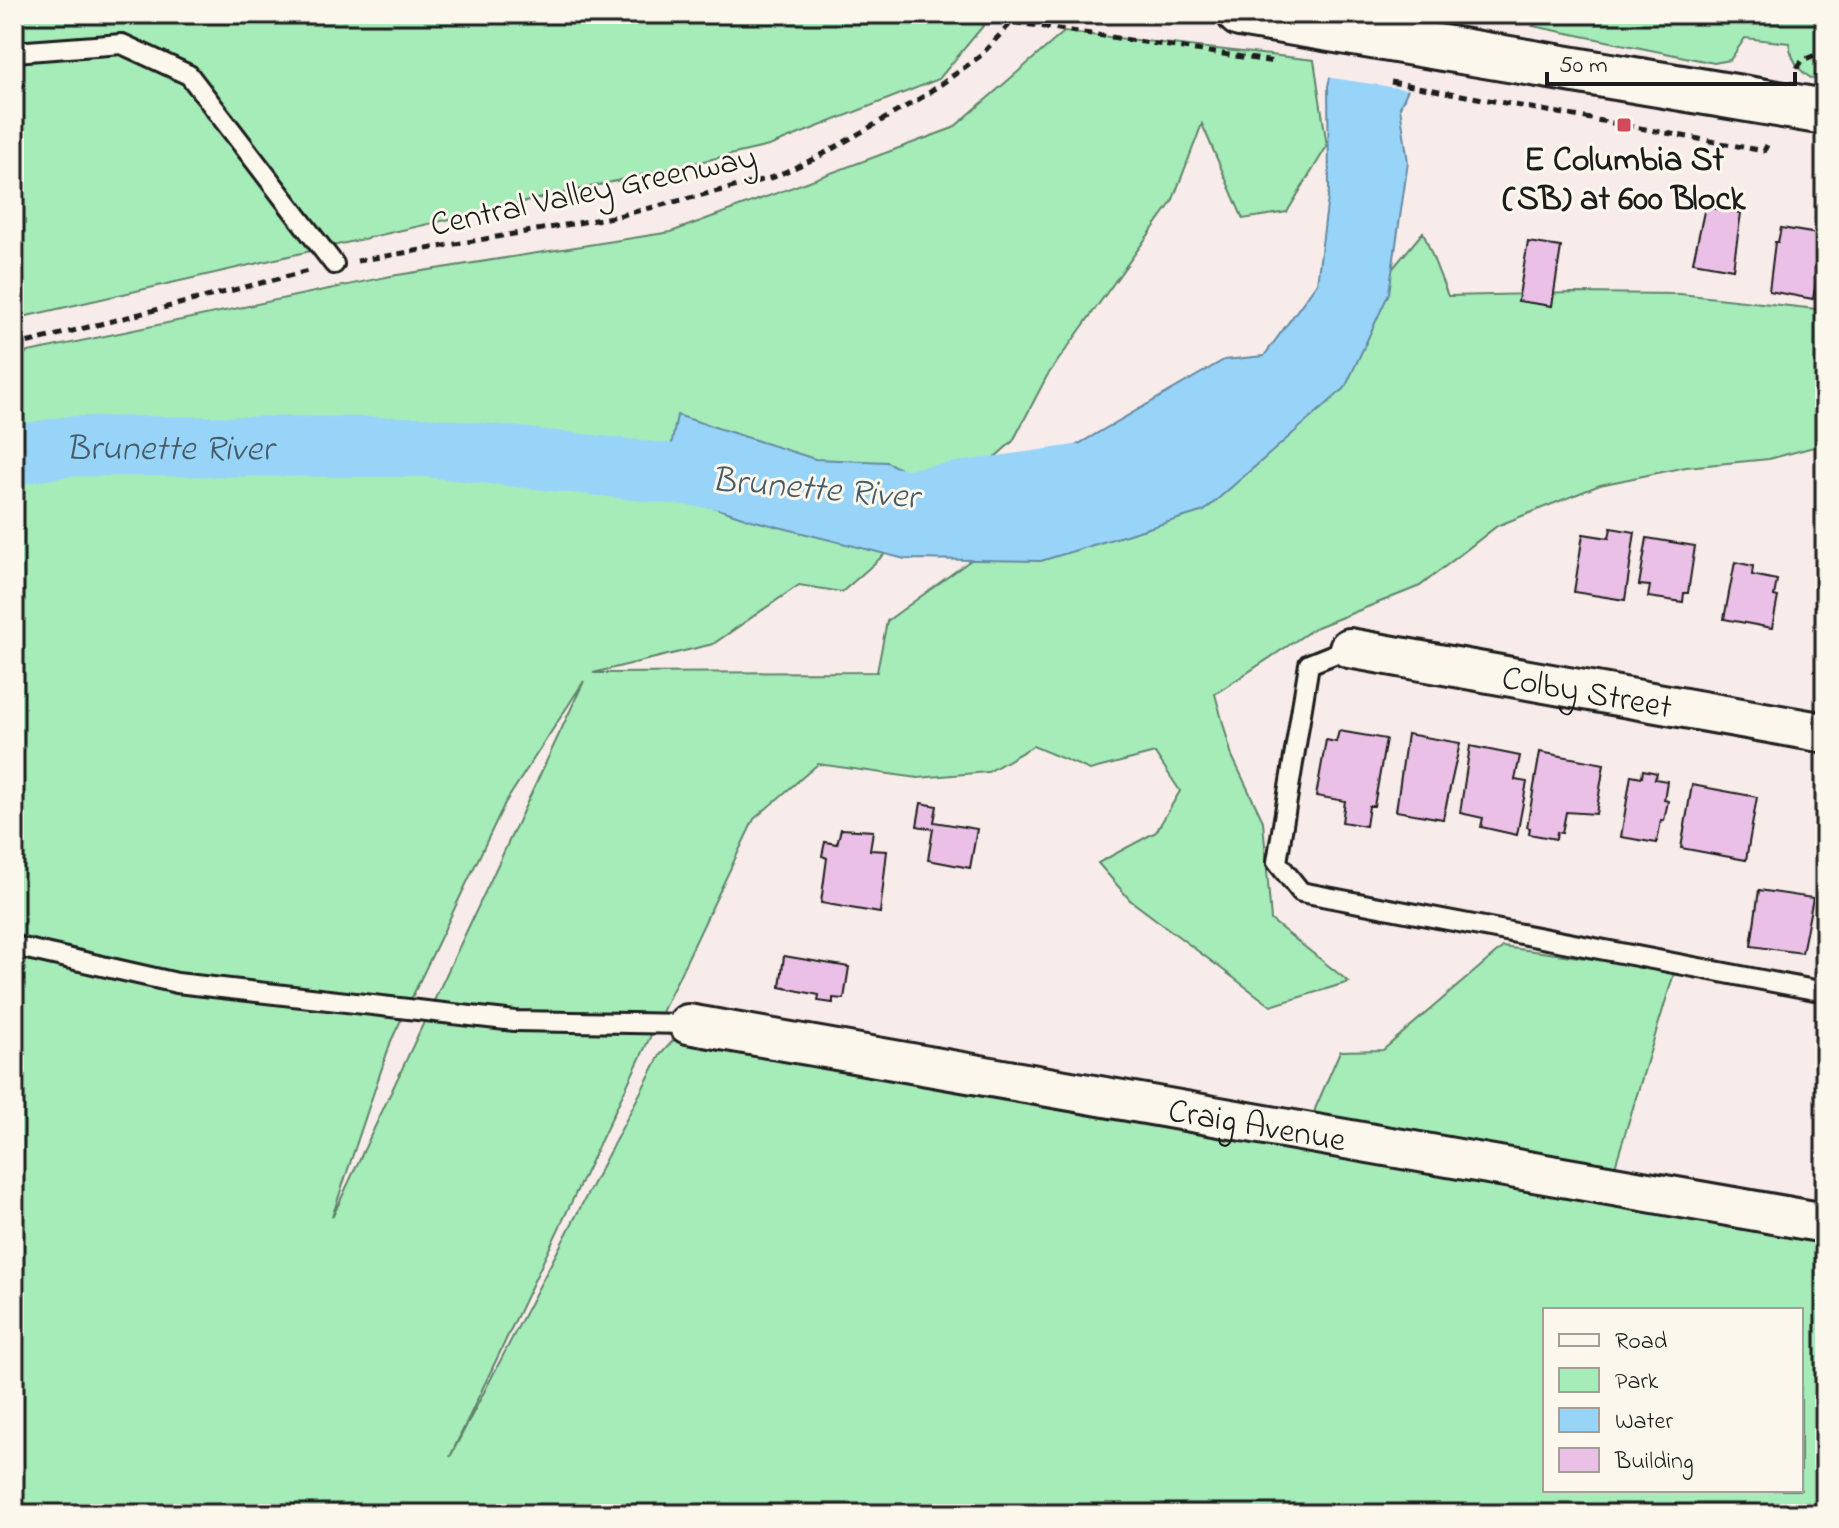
<svg xmlns="http://www.w3.org/2000/svg" width="1839" height="1528" font-family="'Indie Flower',sans-serif">
<style>
.green{fill:#a5ecb9;stroke:#60846a;stroke-width:2;fill-rule:evenodd}
.water{fill:#98d4f8;stroke:#668aa0;stroke-width:2}
.pier{fill:#f8eceb}
.lines{fill:none;stroke-linecap:round;stroke-linejoin:round}
.river{stroke:#98d4f8;stroke-width:60}
.building{fill:#ebc0e6;stroke:#1c1c1c;stroke-width:2}
.service-casing{stroke:#1c1c1c;stroke-width:24}
.minor-casing{stroke:#1c1c1c;stroke-width:44}
.secondary-casing{stroke:#1c1c1c;stroke-width:50}
.path{stroke:#1c1c1c;stroke-width:5;stroke-dasharray:8 6;stroke-linecap:butt}
.service{stroke:#fbf7ec;stroke-width:18}
.minor{stroke:#fbf7ec;stroke-width:38}
.secondary{stroke:#fbf7ec;stroke-width:44}
.poi-dot{fill:#d1495b;stroke:#fbf7ec;stroke-width:3}
.labels{text-anchor:middle;stroke-width:6;stroke-linejoin:round;paint-order:stroke}
.poi-label{font-size:34px;font-weight:bold;fill:#1c1c1c;stroke:#fbf7ec}
.street-label{font-size:34px;fill:#1c1c1c;stroke:#fbf7ec}
.water-label{font-size:36px;font-style:italic;fill:#475c69;stroke:#fbf7ec}
</style>
<rect width="100%" height="100%" fill="#f8eceb"/>
<filter id="ink" filterUnits="userSpaceOnUse"><feTurbulence type="fractalNoise" baseFrequency=".0125" numOctaves="2"/><feDisplacementMap in="SourceGraphic" scale="16" xChannelSelector="R" yChannelSelector="G"/><feConvolveMatrix kernelMatrix="1 2 1 2 8 2 1 2 1" color-interpolation-filters="sRGB"/></filter>
<g filter="url(#ink)">
<path class="green" d="M14 14H107L146 22 157 14H993L939 79 769 146 14 319Z
M1550 14H1825V83C1804 79 1792 64 1789 43L1745 38 1730 60 1714 63 1533 26Z
M1064 32 1314 60 1327 146 1287 212 1243 219 1202 124 1172 202 1047 376 1013 441 842 592 799 585 713 644 593 673 877 672 887 621 1055 499 1321 355 1423 232 1448 296 1573 293 1680 294 1825 310V444L1769 459 1686 467 1600 485 1497 526 1420 586 1315 628 1215 694 1232 756 1263 821 1271 920 1349 982 1271 1006 1130 900 1098 863 1156 832 1180 791 1155 753 1090 770 1033 746 988 772 918 778 818 764 754 819 450 1457 660 1055 688 1024 1312 1151 1315 1109 1340 1051 1383 1050 1503 947 1675 970 1606 1196 1825 1234V1514H14V355L391 276 671 232 953 128ZM584 681 333 1216 332 1217 391 1041 505 803ZM1545 1310H1801V1490H1545Z"/>
<path class="water" d="M1345 14H1442L1400 107 1408 162 1389 293 1345 388 1204 511 1041 561 905 559 751 520 663 490 677 415 815 459 887 462 961 501 1030 472 1224 360 1264 356 1317 283 1329 190 1328 86Z"/>
<path class="pier" d="M1341 14H1446L1411 90 1326 77Z"/>
<g class="lines">
<g class="river">
<path id="s1" d="M14 455 70 446 426 447 747 482"/>
<path d="M867 495 909 499 1077 475"/>
</g>
</g>
<path class="building" d="M1705 207 1741 213 1733 269 1693 262Z
M1819 227 1825 228V257L1821 256 1813 299 1769 291 1775 242H1778L1781 228 1818 234Z
M1528 242 1561 247 1552 306 1518 301Z
M1611 528 1635 532 1625 600 1574 592 1583 534 1609 538Z
M1647 538 1695 546 1688 593H1684L1683 602 1648 597 1650 586 1639 585Z
M1735 562 1753 566 1752 575 1777 580 1774 596 1778 597 1772 628 1724 619Z
M1339 731 1386 739 1374 806H1369L1366 826 1342 822 1345 801 1316 796 1326 740 1336 742Z
M1407 734 1460 743 1443 819 1396 811Z
M1470 746 1520 756 1515 780 1527 782 1517 835 1481 827 1483 818 1460 813Z
M1540 752 1604 764 1596 814 1566 812 1562 833 1557 832 1556 839 1529 834 1530 828 1527 827Z
M1643 770 1657 773 1655 779 1667 781 1664 800 1668 801 1664 821 1661 820 1657 843 1621 837 1631 775 1642 777Z
M1692 785 1757 797 1746 860 1681 848Z
M921 803 937 806 934 822 977 829 970 868 928 860 933 829 917 826Z
M841 829 873 831 870 850 887 851 880 913 821 903 827 858 822 856 825 842 837 844Z
M1759 890 1813 898 1802 953 1751 946Z
M784 956 849 967 844 999 833 998V1003L818 1001 819 995 780 987Z"/>
<g class="lines">
<g class="service-casing">
<path id="service" d="M14 52 122 44 189 75 334 264
M1349 648 1309 664 1277 862 1301 892 1825 992
M14 946 177 983 515 1021 688 1024"/>
</g>
<g class="minor-casing">
<g id="minor">
<path id="s2" d="M1349 648 1825 733"/>
<path id="s3" d="M688 1024 1825 1223"/>
</g>
</g>
<g class="secondary-casing">
<path id="secondary" d="M1240 14 1825 112"/>
</g>
<path class="path" d="M1797 68 1803 60 1825 51
M1391 82 1764 151 1769 141
M357 261 618 216 774 177 818 157 926 95 979 57 1012 22 1275 62
M14 346 308 271"/>
<use href="#service" class="service"/>
<use href="#minor" class="minor"/>
<use href="#secondary" class="secondary"/>
</g>
</g>
<rect class="poi-dot" x="1616" y="117" width="16" height="16" rx="4"/>
<g class="labels">
<g class="poi-label">
<text x="1624" y="170">E Columbia St<tspan x="1624" dy="39">(SB) at 600 Block</tspan></text>
</g>
<g class="street-label">
<text transform="translate(593 189) rotate(-12)" y="12">Central Valley Greenway</text>
<text dy="12" stroke="none"><textPath href="#s2" startOffset="242">Colby Street</textPath></text>
<text dy="12" stroke="none"><textPath href="#s3" startOffset="578">Craig Avenue</textPath></text>
</g>
<g class="water-label">
<text dy="13" stroke="none"><textPath href="#s1" startOffset="156">Brunette River</textPath></text>
<text transform="translate(815 486) rotate(5)" y="13">Brunette River</text>
</g>
</g>
<rect width="1839" height="1528" fill="none" stroke="#fbf7ec" stroke-width="48"/>
<rect x="24" y="24" width="1791" height="1480" fill="none" stroke="#1c1c1c" stroke-width="3" filter="url(#ink)"/>
<rect x="1543" y="1308" width="260" height="184" fill="#fbf7ec" stroke="#a29f99" stroke-width="2"/>
<rect x="1559" y="1334" width="40" height="12" fill="#fbf7ec" stroke="#a29f99" stroke-width="2"/>
<text x="1615" y="1348" font-size="24" fill="#1c1c1c">Road</text>
<rect x="1559" y="1368" width="40" height="24" fill="#a5ecb9" stroke="#a29f99" stroke-width="2"/>
<text x="1615" y="1388" font-size="24" fill="#1c1c1c">Park</text>
<rect x="1559" y="1408" width="40" height="24" fill="#98d4f8" stroke="#a29f99" stroke-width="2"/>
<text x="1615" y="1428" font-size="24" fill="#1c1c1c">Water</text>
<rect x="1559" y="1448" width="40" height="24" fill="#ebc0e6" stroke="#a29f99" stroke-width="2"/>
<text x="1615" y="1468" font-size="24" fill="#1c1c1c">Building</text>
<path d="M1547 72v12h248v-12" fill="none" stroke="#1c1c1c" stroke-width="4"/>
<text x="1559" y="72" font-size="24" fill="#1c1c1c" stroke="#fbf7ec" stroke-width="6" paint-order="stroke">50 m</text>
</svg>
